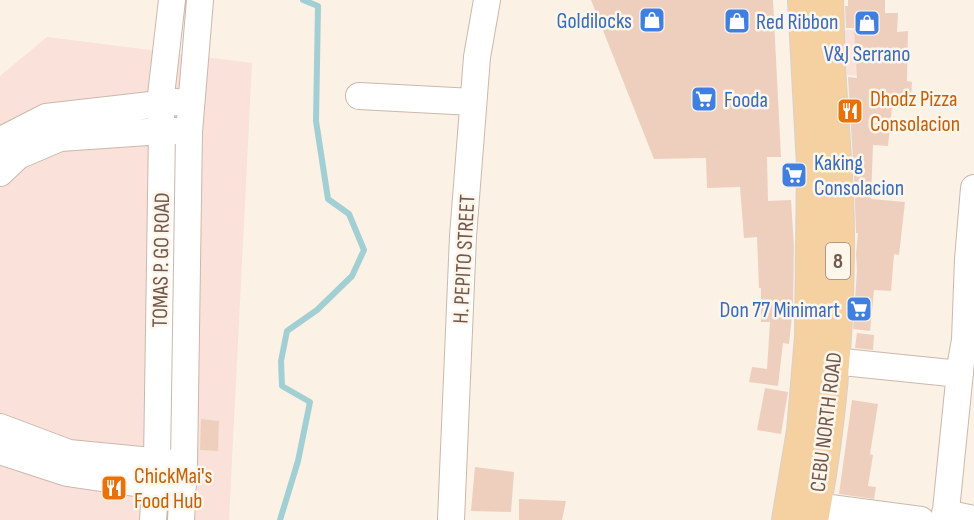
<svg xmlns="http://www.w3.org/2000/svg" width="974" height="520" font-family="'Sofia Sans Condensed',sans-serif">
<style>
.commercial{fill:#fae1d9}
.lines{fill:none;stroke-linecap:round;stroke-linejoin:round}
.stream{stroke:#a2cfd4;stroke-width:6}
.building{fill:#eecfbe}
.minor-casing{stroke:#cbb8ac;stroke-width:28}
.major-casing{stroke:#d7d0cd;stroke-width:34}
.minor{stroke:#fff;stroke-width:26}
.major{stroke:#f5d1a2;stroke-width:32}
.labels{text-anchor:middle;stroke-width:5;stroke-linejoin:round;paint-order:stroke}
.shield{fill:#fef5eb;stroke:#9b867c;stroke-width:1.5}
.shield-label{font-size:21px;font-weight:bold;fill:#71574c}
.shop-label{font-size:22px;fill:#366cbe;stroke:#fef5eb;text-anchor:start}
.food-label{font-size:22px;fill:#c56008;stroke:#fef5eb;text-anchor:start}
.street-label{font-size:22px;fill:#71574c;stroke:#fef5eb}
</style>
<rect width="100%" height="100%" fill="#fbf1e5"/>
<path class="commercial" d="M843 30H888V78L847 75Z
M47 37 252 63 229 520H0V76Z"/>
<g class="lines">
<path class="stream" d="M280 520 298 461 310 402 282 386 281 361 287 331 317 310 352 276 364 250 349 214 328 199 316 121 318 6 303 0"/>
</g>
<path class="building" d="M591 0H773L781 157H767L768 201 791 200 794 247 793 306 789 344 783 343 778 386 749 382 752 367 767 369 770 322H761V288H759L757 237 744 238 740 187 707 188 706 158 654 159Z
M848 0H885V13H898L897 32 908 31 907 81 912 82 910 108 892 107 888 146 873 145 871 199 905 202 899 255 894 254 891 291 874 290 870 331 853 329 857 270 856 254 858 233H856L854 178 848 77 857 78 854 28H846L845 6H848Z
M857 333 874 335 873 350 855 348Z
M765 388 788 392 781 434 757 430Z
M852 400 878 404 870 454 873 455 868 486 876 487 874 499 839 494Z
M201 419 219 421 218 451 200 450Z
M475 467 514 472 511 512 471 511Z
M519 499 566 501 562 520H519Z"/>
<g class="lines">
<g class="minor-casing">
<path id="minor" d="M359 96 473 102
M0 143 5 138 46 117 177 102
M0 173 18 156 60 138 162 131H177
M813 360 833 361 960 374
M0 427 69 453 172 463
M0 451 67 473 155 486 172 487
M815 506 921 520
M945 513 974 519
M153 520 157 462 162 131 160 104 172 0
M181 520 184 464 189 132 200 0
M451 520 463 236 477 57 487 0
M945 520 961 362 965 340 968 259 974 188"/>
</g>
<g class="major-casing">
<path id="major" d="M788 520 803 431 811 337 813 165 804 0
M812 520C830 427 838 332 838 238 838 186 833 134 830 82 828 55 828 27 827 0"/>
</g>
<use href="#minor" class="minor"/>
<use href="#major" class="major"/>
</g>
<defs>
<g id="shop-square" transform="scale(1.35)"><rect x="-9" y="-9" width="18" height="18" rx="4" fill="#3f7fe0" stroke="#fef5eb"/><path d="M-5-2.5h2.3a2.7 3.5 0 0 1 5.4 0H5L5.5 6h-11ZM-1.5-2.5h3a1.5 2.3 0 0 0-3 0Z" fill="#fff"/></g>
<g id="supermarket-square" transform="scale(1.35)"><rect x="-9" y="-9" width="18" height="18" rx="4" fill="#3f7fe0" stroke="#fef5eb"/><path d="M-6-5.5h2.5l.6 2H6L4.5 2H-2.5L-4.4-4H-6ZM-1.5 3.2a1.3 1.3 0 1 0 .1 0ZM3 3.2a1.3 1.3 0 1 0 .1 0Z" fill="#fff"/></g>
<g id="restaurant-square" transform="scale(1.35)"><rect x="-9" y="-9" width="18" height="18" rx="4" fill="#e8710a" stroke="#fef5eb"/><path d="M-5-6h1v4h1v-4h1v4h1v-4h1v5L-1.5 .5V6h-2V.5L-5-1ZM5-6V6H3V1.5H1.5Q1.5-4 5-6Z" fill="#fff"/></g>
</defs>
<g fill-rule="evenodd">
<use href="#shop-square" x="652" y="20"/>
<use href="#shop-square" x="737" y="21"/>
<use href="#shop-square" x="867" y="23"/>
<use href="#supermarket-square" x="704" y="99"/>
<use href="#restaurant-square" x="850" y="111"/>
<use href="#supermarket-square" x="794" y="175"/>
<use href="#supermarket-square" x="859" y="309"/>
<use href="#restaurant-square" x="114" y="488"/>
</g>
<g class="labels">
<rect class="shield" x="826" y="243" width="24" height="36" rx="4.5"/>
<g class="shield-label">
<text x="838" y="268">8</text>
</g>
<g class="shop-label">
<text x="632" y="28" text-anchor="end">Goldilocks</text>
<text x="756" y="29">Red Ribbon</text>
<text x="867" y="61" text-anchor="middle">V&amp;J Serrano</text>
<text x="724" y="107">Fooda</text>
<text x="814" y="170">Kaking<tspan x="814" dy="25">Consolacion</tspan></text>
<text x="840" y="317" text-anchor="end">Don 77 Minimart</text>
</g>
<g class="food-label">
<text x="870" y="106">Dhodz Pizza<tspan x="870" dy="25">Consolacion</tspan></text>
<text x="134" y="483">ChickMai's<tspan x="134" dy="25">Food Hub</tspan></text>
</g>
<g class="street-label">
<text transform="translate(463 259) rotate(-87)" y="8">H. PEPITO STREET</text>
<text transform="translate(160 260) rotate(-89)" y="8">TOMAS P. GO ROAD</text>
<text transform="translate(825 422) rotate(-83)" y="8">CEBU NORTH ROAD</text>
</g>
</g>
</svg>
